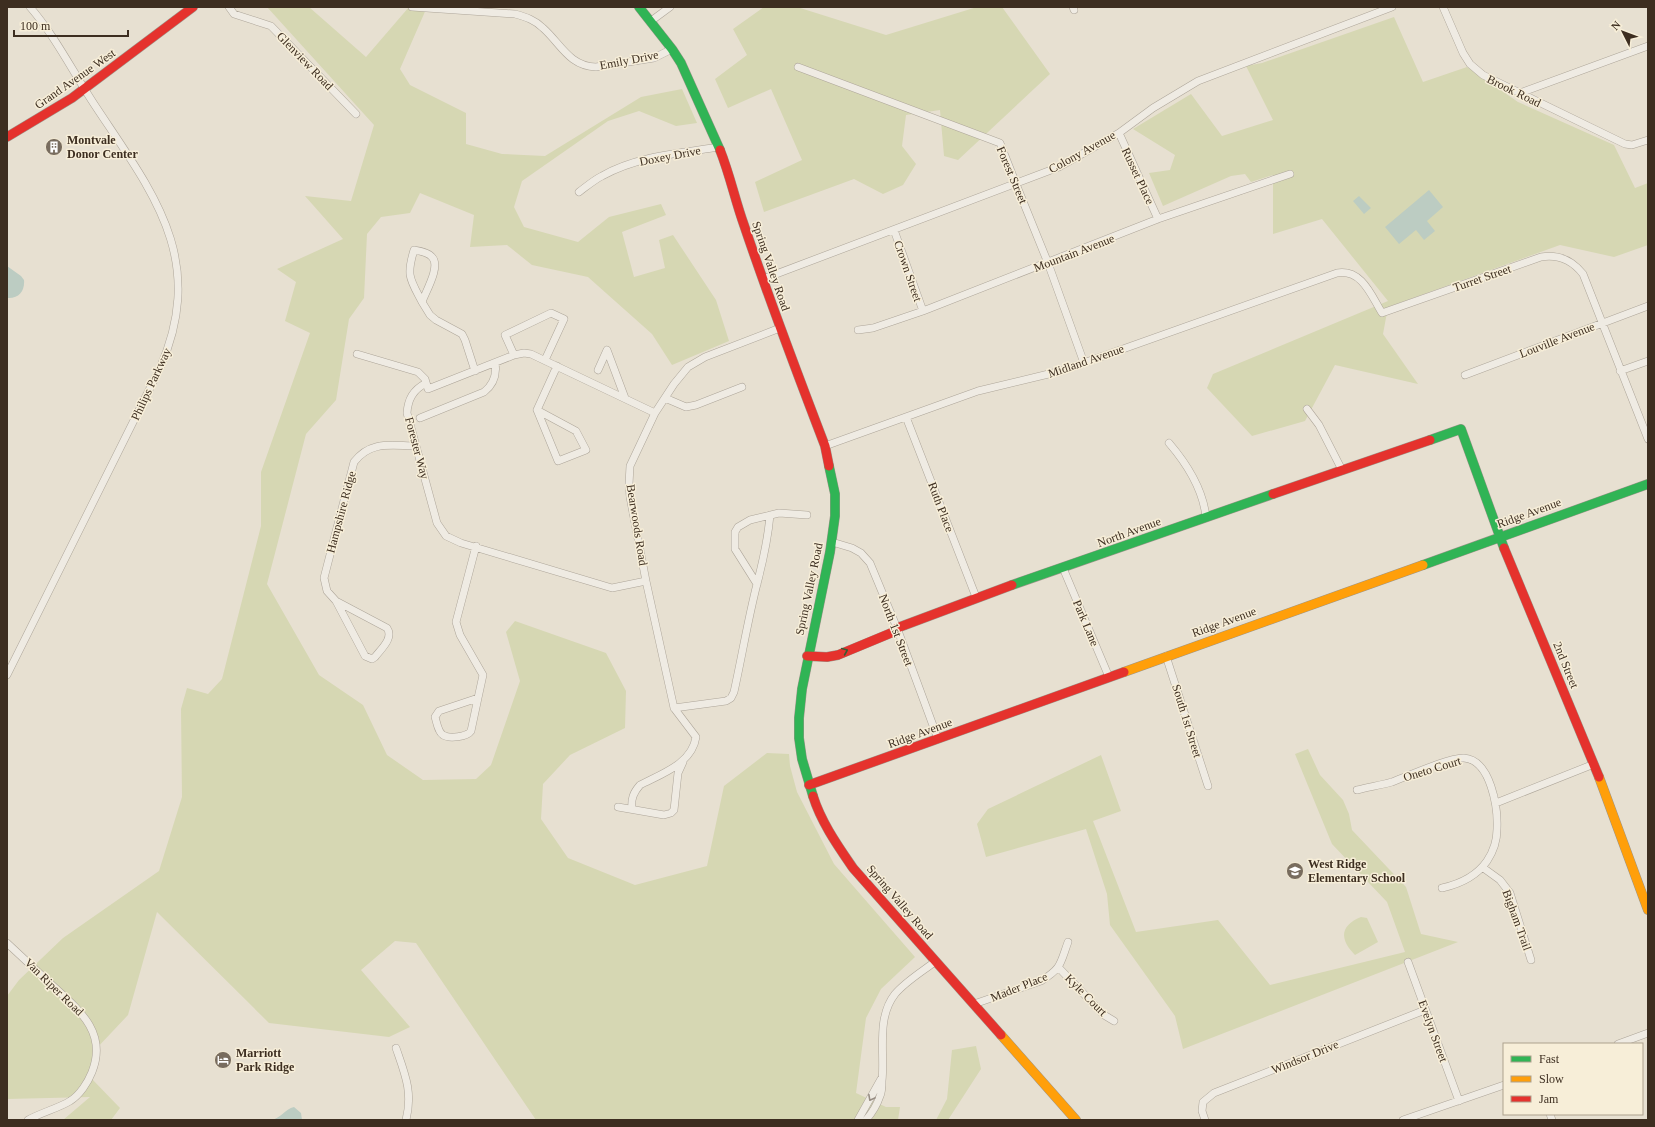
<svg xmlns="http://www.w3.org/2000/svg" width="1655" height="1127" font-family="Georgia,serif">
<style>
.green{fill:#d6d7b3}
.water{fill:#bcccc2}
.lines{fill:none;stroke-linecap:round;stroke-linejoin:round}
.street-casing{stroke:#ada599;stroke-width:8}
.fast-casing{stroke:#9c958a;stroke-width:10}
.slow-casing{stroke:#9c958a;stroke-width:10}
.jam-casing{stroke:#9c958a;stroke-width:10}
.street{stroke:#efebe3;stroke-width:7}
.fast{stroke:#30b455;stroke-width:9}
.slow{stroke:#ff9f0a;stroke-width:9}
.jam{stroke:#e5322d;stroke-width:9}
.oneway{stroke:#385d33}
.oneway2{stroke:#968c82}
.labels{text-anchor:middle;stroke-width:3;stroke-linejoin:round;paint-order:stroke}
.street-label{font-size:12px;fill:#3d2e20;stroke:#f7eed8}
.poi-label{font-size:12px;font-weight:bold;fill:#3d2e20;stroke:#f7eed8;text-anchor:start}
</style>
<rect width="100%" height="100%" fill="#e7e0d1"/>
<path class="green" d="M267 7H309L366 57 409 7H427L400 69 410 85 466 113V144L502 154 545 156 641 97 682 89 697 123 676 126 639 111 608 121 522 181 514 207 524 227 578 242 609 217 661 204 666 215 622 232 634 277 665 268 659 240 673 235 716 300 729 341 672 365 652 334 588 277 532 265 507 245 470 247 474 215 420 193 410 213 381 217 367 234 364 298 349 319 336 400 306 434 267 584 319 675 363 705 387 755 423 780 476 779 491 765 520 681 506 632 515 621 606 653 626 691 625 728 570 755 543 784 541 819 568 858 635 885 707 866 724 786 767 753 789 754 790 766 797 792 834 864 915 957 881 989 866 1018 856 1093 886 1107H900L898 1120H536L416 943 395 941 361 970 410 1027 389 1037 269 1023 157 912 128 1015 96 1049 91 1078 120 1108 111 1120H63L90 1097 7 1099V996L19 980 63 938 159 871 182 797 181 709 187 688 208 694 222 679 261 526V472L310 333 285 321 296 282 277 269 343 239 305 196 351 201 374 125Z
M764 7H797L886 35 977 7H1002L1050 74 958 160 944 156 940 110 906 115 902 146 916 164 903 185 883 194 854 179 764 212 755 182 802 160 771 89 728 108 715 79 747 55 733 29Z
M1394 17 1423 82 1467 67 1518 102 1614 145 1635 188 1648 183V245L1614 257 1560 245 1388 307 1383 334 1418 384 1335 365 1305 421 1252 436 1207 388 1213 374 1388 301 1322 219 1273 234V175L1251 182 1245 174 1231 176 1163 206 1149 173 1170 170 1175 155 1133 129 1191 94 1222 136 1273 120 1246 66 1262 63Z
M1308 749 1320 775 1343 800 1349 814 1352 830 1406 887 1421 934 1458 942 1183 1049 1175 1016 1110 925 1107 894 1086 829 986 857 977 824 988 809 1101 755 1121 811 1093 821 1136 932 1218 920 1270 985 1405 952 1387 902 1332 844 1295 754Z
M1361 917 1367 918 1378 942 1355 955C1340 940 1339 926 1361 917Z
M976 1046 981 1069 948 1120H936L947 1099 952 1050Z"/>
<path class="water" d="M1429 190 1443 207 1427 221 1435 231 1424 240 1416 230 1399 244 1385 227Z
M1359 196 1371 208 1364 214 1353 201Z
M7 266 21 276 24 280C25 291 19 299 7 298Z
M294 1107 301 1113 302 1120H271C280 1119 285 1109 294 1107Z"/>
<g class="lines">
<g class="street-casing">
<path id="street" d="M229 7 234 14 271 26 356 114
M412 7 515 14C526 17 535 20 543 28 561 44 569 66 596 67L654 58 672 49
M1073 7 1074 10
M1443 7 1463 53 1470 64 1483 75 1625 144 1632 145 1648 140
M651 21 670 7
M798 67 1000 143 1016 184 1048 263 1084 363
M1520 93 1648 46
M1119 133 1158 219
M579 192C587 186 594 180 602 176 637 156 681 153 719 147
M894 230 923 311
M414 250C420 251 428 252 432 257 441 266 426 291 422 302 410 279 406 276 414 250Z
M763 279 1059 167 1119 133 1153 108 1198 81 1392 7
M422 302 430 315 436 320 462 334 465 340 475 371
M858 330 873 328 923 311 1158 219 1290 174
M357 354 418 372 425 379 428 389 514 355 524 353 531 354 655 413
M514 355 505 335 551 313 564 319 545 360
M598 370 607 350 625 398
M1620 371 1648 361
M1465 375 1648 306
M426 383C413 390 408 399 407 413L437 523 446 536 461 543 612 588 646 581
M665 398 686 407 696 405 742 387
M1307 409 1319 425 1342 470
M537 410 576 431 586 450 558 461Z
M537 410 557 366
M906 417 976 597
M420 418 484 392C494 384 497 375 495 363
M1169 443C1187 464 1203 490 1206 517
M825 446 978 391 1061 371 1337 273C1362 269 1371 295 1382 313L1541 257C1559 254 1572 260 1583 274L1648 439
M832 542 852 548 861 553 870 563 897 628 938 739
M476 546 456 622 460 635 483 675 478 698
M1063 568 1109 677
M757 584 735 549V532L738 527 750 520 779 513 807 515
M336 601 327 591 324 578 354 462C371 440 392 446 416 446
M336 601 387 628C394 638 381 649 375 657L372 659 365 656Z
M1166 656 1208 786
M7 675 160 368C208 258 152 192 94 104 73 72 55 36 30 7
M478 698 471 731C467 737 449 739 443 735 438 732 437 723 435 717L439 711Z
M674 708 726 701 731 698 734 692C742 656 748 619 757 584 763 561 768 539 770 515
M1357 790C1369 787 1381 785 1392 782 1408 776 1451 757 1464 758 1491 760 1498 808 1497 829 1497 840 1493 852 1487 861 1476 877 1460 884 1442 888
M1496 803 1594 764
M618 807 664 815 671 813 674 810 678 773 683 762
M632 809C631 799 633 793 640 785 661 774 692 764 696 737L674 708 646 581 630 497 629 484 630 466 655 413 674 384 688 367 705 357 780 328
M1482 867 1500 880 1510 893 1531 960
M7 943C22 957 37 971 52 985 78 1009 108 1032 92 1072 88 1082 80 1095 70 1101 59 1108 40 1113 28 1120
M1408 962 1459 1101
M1059 968 1104 1015 1114 1021
M974 1004 1041 981C1062 968 1060 964 1068 942
M1618 1044 1648 1033
M396 1048C405 1074 413 1092 406 1120
M1550 1114 1552 1120
M858 1120 881 1079
M866 1120C872 1113 877 1105 880 1096 882 1092 882 1086 882 1081 885 1053 876 1018 895 994 906 981 923 971 936 961
M1205 1120 1202 1111 1203 1102 1214 1093 1425 1010
M1403 1120 1504 1085"/>
</g>
<g class="fast-casing">
<path id="fast" d="M639 7 672 49 681 63 720 150
M1430 440 1461 429 1504 548
M1423 565 1648 484
M1012 585 1273 494
M813 796 802 759 799 738V718L802 689 830 552 835 516V494L829 466"/>
</g>
<g class="slow-casing">
<path id="slow" d="M1124 672 1423 565
M1599 777 1648 910
M1001 1035 1076 1120"/>
</g>
<g class="jam-casing">
<path id="jam" d="M7 137 72 98 193 7
M720 150C730 175 735 200 744 225 769 299 797 373 825 446L829 466
M1273 494 1430 440
M1504 548 1599 777
M807 656 827 657 838 655 891 633 897 628 1012 585
M809 785 1124 672
M813 796C821 822 838 846 853 868L1001 1035"/>
</g>
<use href="#street" class="street"/>
<use href="#fast" class="fast"/>
<use href="#slow" class="slow"/>
<use href="#jam" class="jam"/>
</g>
<defs><path id="oneway-chevron" d="M-2-3.5L2.5 0L-2 3.5" fill="none" stroke-width="1.6" stroke-linecap="round" stroke-linejoin="round"/></defs>
<use class="oneway" href="#oneway-chevron" transform="translate(845 651) rotate(-23)"/>
<use class="oneway2" href="#oneway-chevron" transform="translate(871 1098) rotate(118)"/>
<defs>
<g id="building-disc" transform="scale(0.9)"><circle r="9.5" fill="#786c5e" stroke="#f7eed8"/><path d="M-4-6H4V6H1V3H-1V6H-4ZM-2.5-4.3h1.7v1.8h-1.7ZM.8-4.3h1.7v1.8H.8ZM-2.5-1h1.7V.8h-1.7ZM.8-1h1.7V.8H.8Z" fill="#fff"/></g>
<g id="school-disc" transform="scale(0.9)"><circle r="9.5" fill="#786c5e" stroke="#f7eed8"/><path d="M0-5L7-2L0 1L-7-2ZM-4 1L0 2.5L4 1V4Q0 6-4 4Z" fill="#fff"/></g>
<g id="hotel-disc" transform="scale(0.9)"><circle r="9.5" fill="#786c5e" stroke="#f7eed8"/><path d="M-6-4.5h1.5V1H6V5H4.5V3h-9V5H-6ZM-4 0a1.8 1.8 0 1 1 3.6 0ZM.5 0V-2.5h3Q6-2.5 6 0Z" fill="#fff"/></g>
</defs>
<g fill-rule="evenodd">
<use href="#building-disc" x="54" y="147"/>
<use href="#school-disc" x="1295" y="871"/>
<use href="#hotel-disc" x="223" y="1060"/>
</g>
<g class="labels">
<g class="street-label">
<text transform="translate(629 60) rotate(-11)" y="4">Emily Drive</text>
<text transform="translate(305 61) rotate(46)" y="4">Glenview Road</text>
<text transform="translate(75 79) rotate(-35)" y="4">Grand Avenue West</text>
<text transform="translate(1514 91) rotate(26)" y="4">Brook Road</text>
<text transform="translate(1082 152) rotate(-29)" y="4">Colony Avenue</text>
<text transform="translate(670 156) rotate(-11)" y="4">Doxey Drive</text>
<text transform="translate(1012 175) rotate(67)" y="4">Forest Street</text>
<text transform="translate(1138 176) rotate(65)" y="4">Russet Place</text>
<text transform="translate(1074 253) rotate(-21)" y="4">Mountain Avenue</text>
<text transform="translate(771 266) rotate(71)" y="4">Spring Valley Road</text>
<text transform="translate(908 271) rotate(71)" y="4">Crown Street</text>
<text transform="translate(1482 278) rotate(-19)" y="4">Turret Street</text>
<text transform="translate(1557 340) rotate(-21)" y="4">Louville Avenue</text>
<text transform="translate(1086 361) rotate(-19)" y="4">Midland Avenue</text>
<text transform="translate(151 384) rotate(-65)" y="4">Philips Parkway</text>
<text transform="translate(417 448) rotate(75)" y="4">Forester Way</text>
<text transform="translate(941 507) rotate(69)" y="4">Ruth Place</text>
<text transform="translate(341 512) rotate(-75)" y="4">Hampshire Ridge</text>
<text transform="translate(1529 513) rotate(-20)" y="4">Ridge Avenue</text>
<text transform="translate(637 525) rotate(81)" y="4">Bearwoods Road</text>
<text transform="translate(1129 532) rotate(-20)" y="4">North Avenue</text>
<text transform="translate(809 589) rotate(-78)" y="4">Spring Valley Road</text>
<text transform="translate(1224 622) rotate(-20)" y="4">Ridge Avenue</text>
<text transform="translate(1086 623) rotate(67)" y="4">Park Lane</text>
<text transform="translate(896 630) rotate(69)" y="4">North 1st Street</text>
<text transform="translate(1566 665) rotate(68)" y="4">2nd Street</text>
<text transform="translate(1187 721) rotate(73)" y="4">South 1st Street</text>
<text transform="translate(920 733) rotate(-20)" y="4">Ridge Avenue</text>
<text transform="translate(1432 769) rotate(-17)" y="4">Oneto Court</text>
<text transform="translate(900 902) rotate(49)" y="4">Spring Valley Road</text>
<text transform="translate(1517 920) rotate(70)" y="4">Bigham Trail</text>
<text transform="translate(54 987) rotate(44)" y="4">Van Riper Road</text>
<text transform="translate(1019 987) rotate(-22)" y="4">Mader Place</text>
<text transform="translate(1086 995) rotate(45)" y="4">Kyle Court</text>
<text transform="translate(1433 1031) rotate(70)" y="4">Evelyn Street</text>
<text transform="translate(1305 1057) rotate(-22)" y="4">Windsor Drive</text>
</g>
<g class="poi-label">
<text x="67" y="144">Montvale<tspan x="67" dy="14">Donor Center</tspan></text>
<text x="1308" y="868">West Ridge<tspan x="1308" dy="14">Elementary School</tspan></text>
<text x="236" y="1057">Marriott<tspan x="236" dy="14">Park Ridge</tspan></text>
</g>
</g>
<rect width="1655" height="1127" fill="none" stroke="#3d2e20" stroke-width="16"/>
<rect x="1503" y="1043" width="140" height="72" fill="#f7eed8" stroke="#ada18e"/>
<rect x="1511" y="1056" width="20" height="6" fill="#30b455" stroke="#ada18e"/>
<text x="1539" y="1063" font-size="12" fill="#3d2e20">Fast</text>
<rect x="1511" y="1076" width="20" height="6" fill="#ff9f0a" stroke="#ada18e"/>
<text x="1539" y="1083" font-size="12" fill="#3d2e20">Slow</text>
<rect x="1511" y="1096" width="20" height="6" fill="#e5322d" stroke="#ada18e"/>
<text x="1539" y="1103" font-size="12" fill="#3d2e20">Jam</text>
<g transform="translate(1623 32) rotate(312)" stroke="#f7eed8" stroke-width="3" paint-order="stroke">
<path d="M0-3L7 15L0 10L-7 15Z" fill="#3d2e20"/>
<text y="-6" font-size="11" font-weight="bold" text-anchor="middle" fill="#3d2e20">N</text>
</g>
<path d="M14 30v6h114v-6" fill="none" stroke="#3d2e20" stroke-width="2"/>
<text x="20" y="30" font-size="12" fill="#3d2e20" stroke="#f7eed8" stroke-width="3" paint-order="stroke">100 m</text>
</svg>
